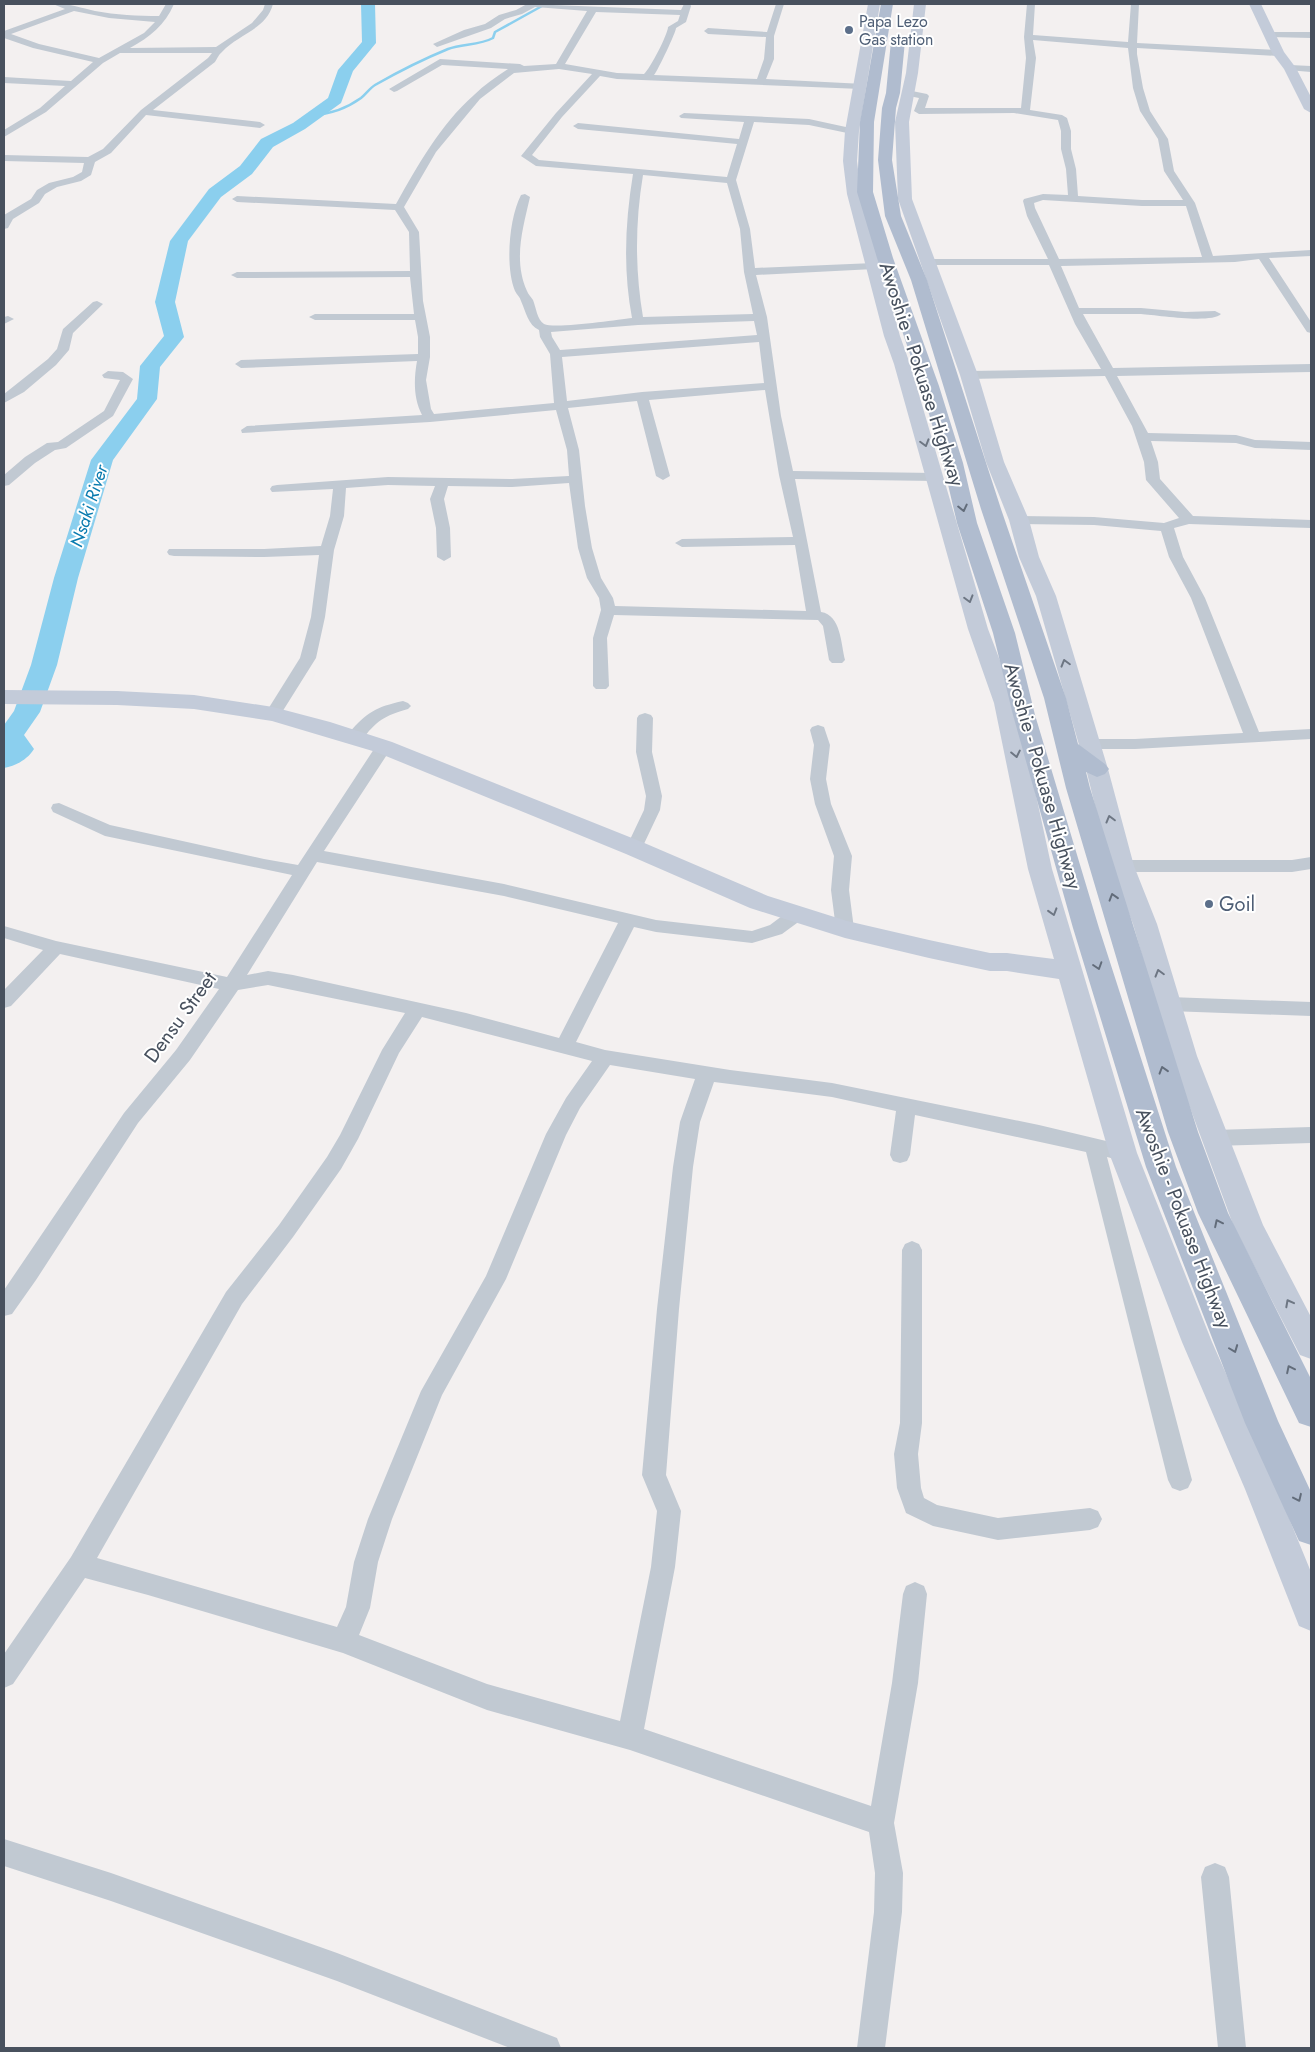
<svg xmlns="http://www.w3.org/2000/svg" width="1315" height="2052" font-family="Jost,sans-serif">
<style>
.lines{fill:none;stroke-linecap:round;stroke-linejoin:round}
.stream{stroke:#8bcfee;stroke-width:2.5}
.river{fill:#8bcfee;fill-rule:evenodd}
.street{fill:#c1c9d2;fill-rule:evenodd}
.secondary{fill:#c3cbd9;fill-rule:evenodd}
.primary{fill:#b0bccf;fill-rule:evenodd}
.oneway{stroke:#6d7683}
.oneway2{stroke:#626c7a}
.service-dot{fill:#5c6f8a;stroke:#fff;stroke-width:2}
.labels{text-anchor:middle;stroke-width:4;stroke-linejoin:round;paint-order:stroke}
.far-service-label{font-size:16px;fill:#4e5e75;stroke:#fff;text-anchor:start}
.far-water-label{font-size:18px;font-style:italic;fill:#0a7baf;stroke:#fff}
.street-label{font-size:20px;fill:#48515e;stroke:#fff}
.service-label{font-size:20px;fill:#4e5e75;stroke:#fff;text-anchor:start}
</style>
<rect width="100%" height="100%" fill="#f3f0f0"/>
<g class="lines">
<path class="stream" d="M314 115C331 114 347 108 361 98 366 94 370 88 375 85 396 73 426 58 448 49 463 44 480 45 493 38L495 32 542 6"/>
<path class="river" d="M361 4H375L376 43 353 71 341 103 305 129 273 147 252 174 221 197 188 241 175 302 184 337 160 367 157 399 113 460 78 578 57 665 40 712 24 735 34 749C28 759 16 766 4 768V748L5 747 4 725 14 711 31 665 54 578 91 460 137 399 140 366 164 336 155 302 170 241 209 189 240 166 261 139 293 123 328 98 338 70 362 42Z"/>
<path class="street" d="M53 4C68 3 80 8 95 11 116 15 138 16 159 16L166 4H174C165 25 150 37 130 48L216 47 252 23 263 10 265 4H273C266 30 238 34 222 52 219 54 217 59 215 62L153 110 260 122 265 125 260 128 146 115 111 153 95 162 91 175 81 181 57 187 45 194 39 203 13 219 8 228 4 229V215L31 199 37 190 49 183 73 177 82 172 84 163 4 161V155L88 157 103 149 141 110 208 58 212 53H120L103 63 46 112 4 137V130L40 108 65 86 4 83V77L71 81 93 62 33 48 4 38V31L65 9ZM74 11 109 18 155 22 144 33 99 58 39 44 11 34Z
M527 4 681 10 684 4H690L691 6 686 22 676 28C676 32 658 70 654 75L757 79 764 59 766 37 708 34 704 31 708 28 767 32 776 4H784L774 36V59L766 79 864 84V88L861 89 617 79 600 76 562 117 532 155 539 160 727 177 737 144 578 129 573 126 578 123 739 139 744 122 681 118 679 116 684 113 809 119 855 129V133L852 134 809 125 754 122 736 180 750 229 755 268 874 263 880 266 874 269 756 275 767 317 781 416 793 471 935 473 942 477 935 481 795 479 821 612C841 615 841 644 845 660L842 663H832L829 660 823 626 818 620 614 615 607 638 609 686 606 689H596L593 686V638L601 610 599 598 587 578 578 548 569 483 512 487 448 486 444 499 450 528 451 557 444 561 437 557 436 528 430 499 435 486 388 485 346 488 344 516 334 550 325 617 316 658 279 717H267L265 714 300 658 311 617 319 555 264 557 174 556 169 555 167 552 169 549H264L321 546 330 516 333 489 272 492 270 489 272 486 277 485 388 477 512 479 569 476 567 450 556 410 430 422 242 433 241 430 247 426 422 415C413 398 414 378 417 361L241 368 235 364 241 360 418 354V337L415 320H315L309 317 315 314H414L410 277 237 278 231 275 237 272 410 271 409 232 395 210 237 202 232 199 237 196 396 204C418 165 440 125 474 95 484 85 496 77 508 69L442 65 397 91 394 92 389 89 440 59 520 64 524 66 556 64 587 11 535 7 522 14 505 19 491 28 440 46 437 47 433 44 464 30 485 24 499 15 516 10ZM596 12 680 15 678 21 668 27C668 34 650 69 644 74L617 73 565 64ZM559 69 592 74 556 113 521 156 536 166 633 174C625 223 623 270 632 318 616 320 555 329 544 324 537 320 536 307 533 300 531 297 528 294 527 291 513 260 523 228 530 197L525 194 521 195C509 218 505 267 515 291 517 295 520 297 521 301 526 312 528 325 539 330L540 337 550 354 554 403 434 414 431 409 426 380 430 357V337L423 301 419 232 404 207 436 152 480 99 514 73ZM643 175 727 183 740 229 744 272 753 314 643 317C635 270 635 223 643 175ZM754 321 757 335 560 350 552 337 551 332 638 325ZM759 342 764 383 642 392 567 401 562 357ZM765 390 779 475 793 537 682 539 675 543 682 547 795 545 806 611 615 606 613 598 601 578 592 548 585 506 579 450 568 408 637 401 656 476 663 480 670 476 649 400Z
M1027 4H1035L1033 35 1128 42 1131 4H1139L1137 43 1278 50 1283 53 1278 56 1137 48V54L1143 88 1150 111 1168 139 1174 171 1195 203 1213 256 1311 250V256L1269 258 1311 322V333L1307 332 1259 259 1235 262 1061 266 1079 308H1141L1185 312 1215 311 1221 314C1211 324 1156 315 1141 314 1122 314 1102 314 1083 314L1113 368 1311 364V372L1117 376 1148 433 1236 435 1255 440 1311 442V450L1255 448 1236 443 1151 441 1158 462 1160 479 1193 516 1311 520V528L1189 524 1174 528 1183 557 1205 598 1259 732 1311 729V739L1135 749H1089L1083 748 1081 744 1083 740 1089 739H1135L1243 733 1191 598 1169 557 1161 531 1094 525 1019 524 1012 520 1019 516 1094 517 1164 523 1179 518 1146 480 1144 462 1132 426 1105 376 969 379 963 375 969 371 1101 369 1075 324 1049 265H928L922 262 928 259H1048L1027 216 1023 201 1024 199 1043 194 1068 195 1066 169 1061 149V131L1058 120 1014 113 919 114 914 111 919 98 904 95 902 93 907 90 927 94 929 96 925 108H1021L1026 58 1024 37ZM1033 40 1128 48 1133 88 1140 111 1158 139 1164 171 1183 200H1142L1078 196 1076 169 1071 149V131L1067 118 1062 115 1030 110 1036 58ZM1043 200 1142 206H1186L1202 257 1059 259 1035 208 1034 203Z
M1271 32H1311V38L1268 37 1267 35Z
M1290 65 1311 66V72L1287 70V66Z
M97 301 103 304 73 333 69 350 56 365 24 392 4 403V394L48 359 57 349 63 329 93 302Z
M8 316 14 319 4 324V317Z
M108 371 123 372 133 379 113 416 66 448 55 450 35 463 9 485 4 486V475L25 457 47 443 58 442 104 411 120 380 104 378 102 375Z
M403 701 408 703 411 706 408 709C384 716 377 720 361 741H349L347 737 349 733C367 712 376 707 403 701Z
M645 713 651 715 653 718 652 752 662 796 660 810 642 848 640 852 634 854 628 852 626 848 644 810 646 796 636 752 637 718 639 715Z
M818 725 824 727 830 745 826 779 831 804 852 856 849 890 854 929 851 933 845 935 839 933 836 929 831 890 834 856 815 804 810 779 814 745 810 730 812 727Z
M384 742 390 743 392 747 324 851 504 884 656 920 752 931 770 925 790 910 796 908 802 910 805 914 797 923 782 934 752 943 656 932 634 927 576 1042 605 1050 730 1070 832 1083 1039 1125 1123 1145 1130 1147 1133 1153 1130 1159 1123 1161 1107 1157 1192 1480 1188 1488 1180 1491 1172 1488 1168 1480 1086 1152 915 1115 910 1155 907 1161 900 1163 893 1161 890 1155 896 1111 832 1097 714 1082 700 1122 693 1167 679 1309 666 1475 681 1511 675 1567 644 1729 871 1806 892 1683 903 1594 906 1586 915 1582 924 1586 927 1594 918 1683 894 1823 903 1873 902 1912 885 2048H857L874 1912 875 1873 869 1832 630 1750 487 1710 343 1653 148 1595 85 1578 13 1684 4 1688V1654L71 1557 226 1292 279 1225 327 1157 340 1135 382 1050 405 1013 268 985 238 990 190 1060 138 1123 36 1280 12 1314 4 1316V1290L124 1113 176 1050 219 989 60 954 11 1006 4 1008V990L43 950 4 938V926L56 941 227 977 292 875 105 836 53 812 51 808 53 804 59 803 110 825 264 859 298 865 378 743ZM317 862 504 896 618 923 559 1038 466 1013 293 975 268 971 247 975ZM422 1017 592 1061 566 1098 546 1134 486 1276 421 1391 368 1519 354 1562 346 1607 337 1627 97 1558 242 1304 293 1237 341 1169 358 1139 399 1053ZM610 1065 695 1079 680 1122 673 1167 657 1309 642 1475 657 1511 651 1567 620 1721 487 1684 359 1635 370 1608 378 1562 392 1519 442 1395 506 1279 566 1135 580 1108Z
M1311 857V869L1292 872H1122L1116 870 1113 866 1116 862 1122 860H1292Z
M1169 997 1311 1002V1016L1169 1011 1162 1009 1160 1004 1162 999Z
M1311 1127V1143L1214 1146 1207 1144 1204 1138 1207 1132 1214 1130Z
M912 1241 919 1244 922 1250V1423L918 1454 921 1488 924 1498 937 1505 998 1518 1090 1508 1098 1511 1102 1519 1098 1527 1090 1530 998 1540 933 1526 906 1513 897 1488 894 1454 900 1423 902 1250 905 1244Z
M4 1839 111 1873 337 1953 557 2038 561 2048H510L337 1981 111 1901 4 1866Z
M1215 1863 1225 1867 1229 1877 1246 2048H1218L1201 1877 1205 1867Z"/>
<path class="secondary" d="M868 4H880L859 131 857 161 861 194 900 336 910 364 988 629 1016 703 1052 869 1137 1153 1212 1342 1277 1489 1311 1572V1631L1299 1626 1245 1489 1182 1342 1109 1153 1059 979 1007 971H990L929 958 845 938 750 908 626 854 376 752 272 721 194 709 117 705 4 704V690L117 691 194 695 273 707 330 722 392 742 642 842 768 896 847 921 929 940 990 953H1007L1054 959 1028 869 994 703 968 629 894 364 884 336 847 194 843 161 845 131Z
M914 4H926L918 73 909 122 912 199 978 375 1004 462 1029 520 1039 557 1056 596 1108 769 1134 866 1157 924 1197 1056 1263 1225 1311 1317V1359L1300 1355 1234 1227 1171 1056 1133 924 1110 866 1086 769 1036 596 1019 557 1009 520 986 462 960 375 898 199 895 122 906 73Z
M1249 4H1261L1284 52 1296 68 1311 97V113L1304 109 1284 69 1272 53Z"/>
<path class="primary" d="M881 4H893L874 122 873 192 893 258 939 386 963 463 977 523 1015 633 1035 715 1099 928 1176 1167 1278 1421 1311 1492V1545L1299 1541 1245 1423 1146 1167 1073 928 1013 715 993 633 957 523 943 463 921 386 877 258 857 192 860 122Z
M898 37 905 41 900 93 896 108 892 160 901 216 927 280 1001 509 1066 698 1078 744 1105 764 1109 769 1105 774 1097 777 1086 772 1090 788 1198 1132 1228 1213 1311 1379V1427L1299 1423 1198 1213 1168 1132 1066 788 1044 698 981 509 911 280 885 216 878 160 882 108 886 93 891 41Z"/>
</g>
<defs><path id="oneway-chevron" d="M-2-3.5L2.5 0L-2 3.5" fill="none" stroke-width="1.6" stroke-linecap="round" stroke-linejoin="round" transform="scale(1.25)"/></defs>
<g class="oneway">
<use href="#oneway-chevron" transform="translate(925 443) rotate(74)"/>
<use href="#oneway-chevron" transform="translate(969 599) rotate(74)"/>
<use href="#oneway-chevron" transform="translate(1065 663) rotate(-106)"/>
<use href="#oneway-chevron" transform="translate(1016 754) rotate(78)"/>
<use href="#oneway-chevron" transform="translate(1110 819) rotate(-105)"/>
<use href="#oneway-chevron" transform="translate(1053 912) rotate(73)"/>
<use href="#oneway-chevron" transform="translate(1159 973) rotate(-106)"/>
<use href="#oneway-chevron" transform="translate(1289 1303) rotate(-118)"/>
</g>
<g class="oneway2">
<use href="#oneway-chevron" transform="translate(963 508) rotate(77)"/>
<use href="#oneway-chevron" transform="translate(1113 897) rotate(-107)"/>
<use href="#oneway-chevron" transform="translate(1098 966) rotate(72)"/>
<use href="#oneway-chevron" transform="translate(1163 1070) rotate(-107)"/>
<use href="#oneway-chevron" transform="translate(1218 1223) rotate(-116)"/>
<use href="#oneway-chevron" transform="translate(1234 1349) rotate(69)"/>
<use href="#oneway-chevron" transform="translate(1290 1369) rotate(-116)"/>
<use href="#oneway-chevron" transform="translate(1298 1498) rotate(65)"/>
</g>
<g class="service-dot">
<circle cx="849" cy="30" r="5"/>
<circle cx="1209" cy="904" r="5"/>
</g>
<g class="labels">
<g class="far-service-label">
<text x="859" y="27">Papa Lezo<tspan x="859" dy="18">Gas station</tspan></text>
</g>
<g class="far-water-label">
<text transform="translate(89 506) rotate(-72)" y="6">Nsaki River</text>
</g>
<g class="street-label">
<text transform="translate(922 374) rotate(72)" y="7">Awoshie - Pokuase Highway</text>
<text transform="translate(1043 776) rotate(74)" y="7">Awoshie - Pokuase Highway</text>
<text transform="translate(180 1017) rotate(-54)" y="7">Densu Street</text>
<text transform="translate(1184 1218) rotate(69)" y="7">Awoshie - Pokuase Highway</text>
</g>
<g class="service-label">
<text x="1219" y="911">Goil</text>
</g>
</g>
<rect width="1315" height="2052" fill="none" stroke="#48515e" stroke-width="10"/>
</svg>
